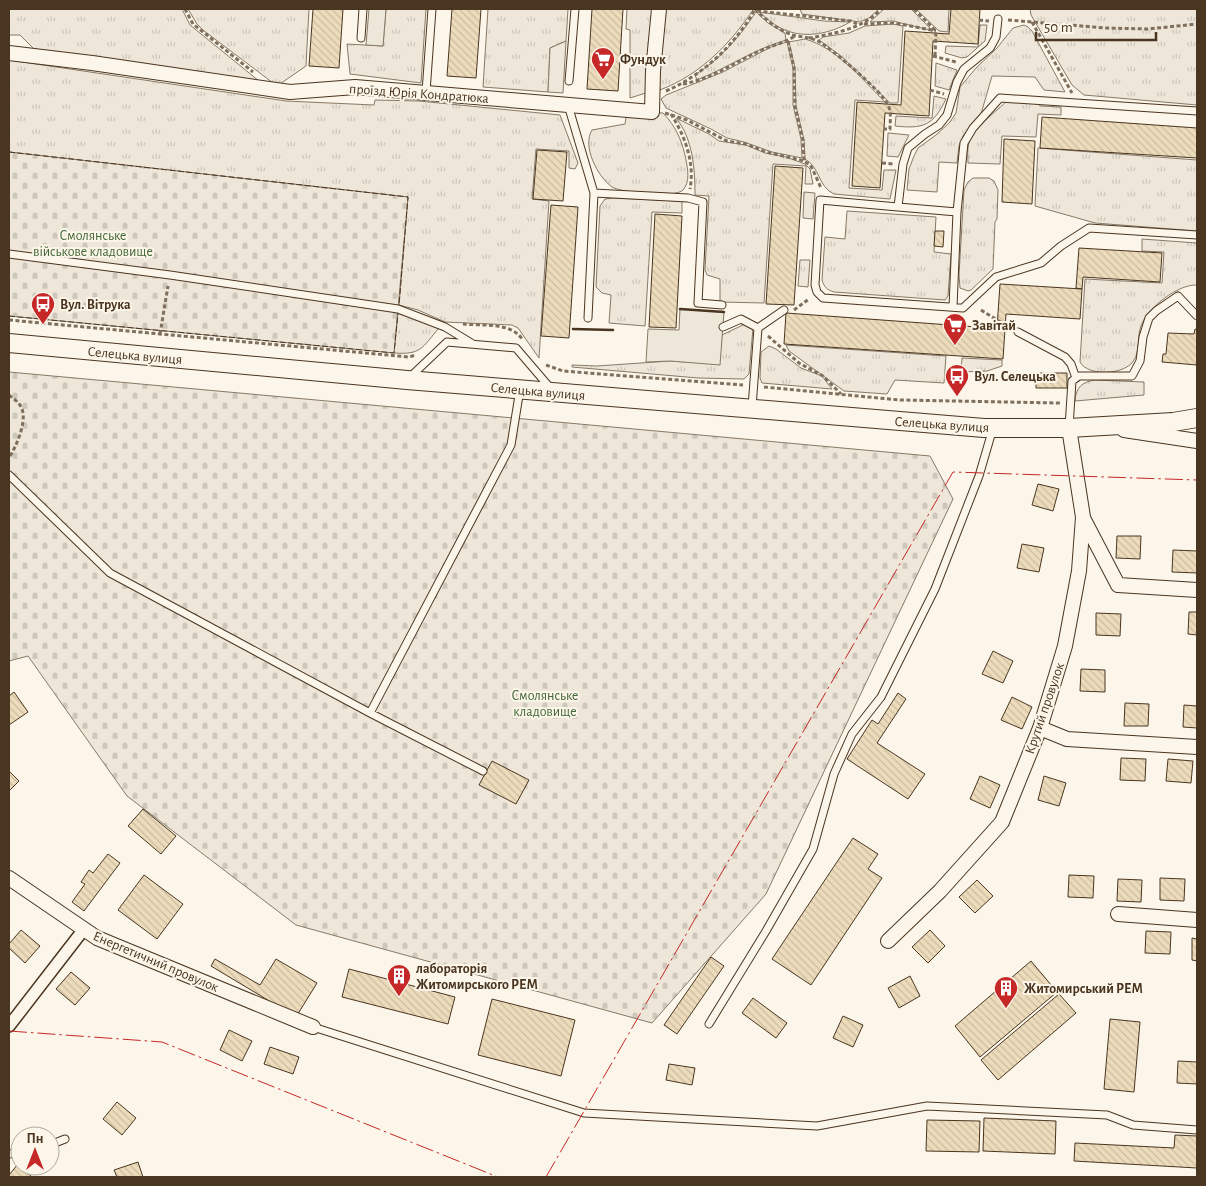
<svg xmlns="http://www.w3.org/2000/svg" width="1206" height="1186" font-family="'Alegreya Sans',sans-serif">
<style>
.grass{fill:url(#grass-tufts);stroke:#887966}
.cemetery{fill:url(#cemetery-stones);stroke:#887966}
.parking{fill:#ede7d9;stroke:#887966}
.building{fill:url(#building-back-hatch);stroke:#4a3520}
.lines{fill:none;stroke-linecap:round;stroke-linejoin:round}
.service-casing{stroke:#4a3520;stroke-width:9}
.pedestrian-casing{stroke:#4a3520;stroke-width:14}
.minor-casing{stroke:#4a3520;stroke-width:16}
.tertiary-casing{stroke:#4a3520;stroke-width:20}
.path{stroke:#7f6f5c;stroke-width:3;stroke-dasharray:4 2.5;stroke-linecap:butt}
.service{stroke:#fbf6e9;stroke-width:7}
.pedestrian{stroke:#fbf6e9;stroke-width:11}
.minor{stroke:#fbf6e9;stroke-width:14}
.tertiary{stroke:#fbf6e9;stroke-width:18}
.fence{stroke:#4a3520;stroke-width:1;stroke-dasharray:6 2.5;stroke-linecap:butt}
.wall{stroke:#4a3520;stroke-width:2.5}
.power{stroke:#c62828;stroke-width:1;stroke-dasharray:18 4 2.5 4;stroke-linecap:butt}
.labels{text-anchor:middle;stroke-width:4;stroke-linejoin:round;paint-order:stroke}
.poi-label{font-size:14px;font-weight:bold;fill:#4a3520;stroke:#fbf6e9;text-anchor:start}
.street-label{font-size:14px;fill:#4a3520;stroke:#fbf6e9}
.park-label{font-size:14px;fill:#436837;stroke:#fbf6e9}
</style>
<defs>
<pattern id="grass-tufts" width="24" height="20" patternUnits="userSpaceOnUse" patternTransform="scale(1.25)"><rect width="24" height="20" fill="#ede6d9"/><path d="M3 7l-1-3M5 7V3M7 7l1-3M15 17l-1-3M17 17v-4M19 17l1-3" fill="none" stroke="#cdc6ba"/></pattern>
<pattern id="cemetery-stones" width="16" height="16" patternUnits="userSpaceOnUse" patternTransform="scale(1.25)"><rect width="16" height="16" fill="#ede6d9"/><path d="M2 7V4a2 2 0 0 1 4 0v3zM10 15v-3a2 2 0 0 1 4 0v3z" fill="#cdc6ba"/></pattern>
<pattern id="building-back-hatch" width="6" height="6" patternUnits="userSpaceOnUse" patternTransform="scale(1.25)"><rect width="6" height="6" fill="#ecdcbc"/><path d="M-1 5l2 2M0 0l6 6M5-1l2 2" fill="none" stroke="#ccbda1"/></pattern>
</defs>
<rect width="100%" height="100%" fill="#fbf6e9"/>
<path class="grass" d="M9 9H182L190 25 259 81 34 49 20 35H9Z
M188 9H309L306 66 277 86 203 30 197 24Z
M386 9H426L421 83 350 74 347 44 383 46Z
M488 9H568L566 41 550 48 548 92 483 87Z
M627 9H654L649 92 630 98V30L626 29Z
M664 9H751L753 10C729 45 701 74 660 90L657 69Z
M800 9H879L869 18 860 22 802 14Z
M884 9H911L933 31 893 21 870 22Z
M916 9H949L948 32 939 31Z
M1030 9H1197V105L1084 95 1072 85 1031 15Z
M756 12 768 23 785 33 786 40C755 49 727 68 697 80L695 75C722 57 738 39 756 12Z
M759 12 824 21 850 22C832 33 806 39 785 30 775 26 767 19 759 12Z
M893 24 903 26 898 103H890L841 56 819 40 823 37 849 33 865 26Z
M980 25H987L985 41 967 57 962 58 945 53 946 46 978 47Z
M1024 25 1028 27 1032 31 1065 92 1044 90 1035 77 992 76 981 114 963 136 959 146 957 163 939 162 937 192 907 190 909 169 914 156 918 148 936 135 950 122 956 113 960 87 976 68 997 48 1013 28Z
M805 39C837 48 862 79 885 102L855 100 849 188 882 190 884 170H896L890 199 834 194C818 187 820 167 805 159L804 140 796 106 795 68 789 42Z
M787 42 793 68V105L801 139 802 158 772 152 744 142 727 138 711 129 666 108 661 99 666 95 723 72 773 46Z
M9 60 286 101 374 105 375 100 419 101 560 115 578 163 575 169 569 168V151L536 149 532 199 549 201 539 358 518 328 512 325 445 322 418 310 399 305 408 197 9 152Z
M936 63 957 70 949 90 935 86Z
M934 96 946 99C933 126 923 129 895 126L896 116 932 118Z
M1008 100 1038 103 1040 106 1061 107V115L1038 114 1036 137 1002 136 1000 164 968 163C968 156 967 149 969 142 973 128 997 111 1008 100Z
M627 111 663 113C676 126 683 143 686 160 688 170 690 182 683 190 676 198 622 193 612 187 597 176 582 146 592 130L625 124Z
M676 118 709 134 719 141 746 145 765 153 786 157 805 164 810 169 813 184H805L806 166 773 164 764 303 720 302V279L707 275 705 270 709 196 695 195C695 169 693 139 676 118Z
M888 133 909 135 898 157 887 156Z
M1038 148 1197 160V231L1095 223 1035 206Z
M973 178H989L994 181 998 190 997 219 995 222 993 269 971 290 968 291 960 288 959 275 964 190 968 182Z
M804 192 815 193 813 219 803 218Z
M613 198 682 201V213L652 212 645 326 609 323 611 295 602 293 596 287 600 206 605 199Z
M847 211 936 217 934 252 951 254 948 296 945 300 834 292C827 290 824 287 822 280L825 237 845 239Z
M1142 239 1197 243V285C1178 284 1147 308 1141 326 1137 336 1140 351 1134 360 1126 375 1088 377 1080 362L1085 279 1162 283 1164 252 1142 251Z
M800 260H810L808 287 798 286Z
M398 313 439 328C422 348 421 355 394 353Z
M745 324 753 328 749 374 744 379 698 378 572 367V365L597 366 670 361 719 364 722 335Z
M786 345 946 356 944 383 895 380 887 394 844 391 789 351Z
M769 346 776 349 801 368 822 376 832 389 762 383 760 378 761 352Z
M962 358 1002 360V366L987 371 961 372Z
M1095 380 1144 382V395L1075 401C1076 387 1082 382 1095 380Z"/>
<path class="cemetery" d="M9 152 408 197 394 353 9 316Z
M9 372 930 456 953 499 766 894 652 1023 296 925 127 796 28 656 9 661Z"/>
<path class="parking" d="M369 9H386L383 46 366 45Z
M566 41 563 93 548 92 550 48Z
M680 309 724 312 720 365 670 361 646 362 648 329 679 330Z"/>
<path class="building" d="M313 9H343L339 68 309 66Z
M452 9H481L476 78 447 76Z
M592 9H623L618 91 587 89Z
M951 9H980L978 44 933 41 929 116 885 113 880 188 852 186 857 102 901 105 905 31 949 34Z
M1042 117 1197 128V158L1040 148Z
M1004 139 1035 141 1032 204 1002 202Z
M537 150 567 152 563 201 533 199Z
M775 166 803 168 794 305 766 304Z
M551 205 578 207 569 338 541 336Z
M655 214 682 216 676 328 649 327Z
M935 231H944L943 247 934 246Z
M1079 248 1162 253 1160 282 1083 277 1082 289 1076 288Z
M1000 284 1082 289 1080 319 1006 314 1005 329 997 328Z
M786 313 1005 329 1003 359 784 344Z
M1195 329 1197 330V365L1162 362 1163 354H1166L1168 333 1194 334Z
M1036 373H1067V388H1036Z
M1038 484 1059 489 1053 511 1032 505Z
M1117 536H1141L1140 559 1116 558Z
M1022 544 1044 548 1039 572 1017 568Z
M1173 550 1197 551V573L1172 572Z
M1189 612H1197V635L1188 634Z
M1096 613 1121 614 1120 636 1096 635Z
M993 651 1013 661 1003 683 982 674Z
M1081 669 1105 670V692L1080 691Z
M14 692 28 712 9 725V696Z
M898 693 906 699 877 743 925 774 908 799 847 759 872 720 878 724Z
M1012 697 1032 707 1022 729 1001 720Z
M1125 703 1149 704 1148 726H1124Z
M1184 705 1197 706V728L1183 727Z
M1121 758 1146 759 1145 781 1120 780Z
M1168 759 1193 761 1191 783 1166 781Z
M492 761 529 780 516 804 479 785Z
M9 771 19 781 9 791Z
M980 776 1000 785 990 808 970 799Z
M1044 776 1066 783 1059 806 1038 800Z
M143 809 176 836 161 854 128 826Z
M853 838 878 854 868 869 882 878 811 985 772 959Z
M108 854 120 863 84 911 72 902 85 884 81 882 89 870 93 873Z
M144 875 183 904 157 939 118 910Z
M1069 875 1094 876 1093 898 1068 897Z
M1160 878 1185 879 1184 901 1160 900Z
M1118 879 1142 880 1141 902 1117 901Z
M977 880 993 896 975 913 959 897Z
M21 930 40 946 25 963 9 948V944Z
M930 930 945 946 928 963 912 947Z
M1146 931 1171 932 1170 954 1145 953Z
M1192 938 1197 939V961L1192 960Z
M711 957 724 966 677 1034 664 1025Z
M215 959 260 985 276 959 317 983 296 1017 211 966Z
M1031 961 1057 992 980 1057 955 1026Z
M349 969 455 997 448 1024 342 997Z
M71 972 90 988 75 1005 56 989Z
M910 976 920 996 899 1008 888 988Z
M1059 994 1076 1013 998 1080 981 1060Z
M753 998 787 1023 776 1038 742 1013Z
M492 999 575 1020 561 1076 478 1055Z
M843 1016 863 1025 853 1047 833 1038Z
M1110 1019 1140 1022 1134 1092 1104 1089Z
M229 1030 252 1041 242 1061 220 1050Z
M270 1047 299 1057 293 1074 264 1064Z
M1178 1061 1197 1062V1084L1177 1083Z
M669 1064 695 1068 692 1085 666 1080Z
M117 1102 136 1118 122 1135 103 1119Z
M984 1118 1056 1121 1055 1154 983 1151Z
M927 1120 980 1121 979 1152 926 1151Z
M1175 1135 1197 1136V1168L1074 1161 1075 1143 1174 1148Z
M138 1162 143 1177H117L114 1170Z
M18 1164 32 1177H9V1175Z"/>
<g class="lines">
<g class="service-casing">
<path id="service" d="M998 19 996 37 990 48 964 69 957 82 947 115 939 125 925 134 908 148 903 164 898 207 820 200 815 285 817 292 823 298 963 308 996 277 1041 263 1061 246 1089 228 1197 235
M361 38 363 9
M569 81 575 9
M426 92 432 9
M568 105 594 193 588 318
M594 193 688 198 703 202 698 303 722 305
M898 207 957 212 953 307
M957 212 964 143 973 128 1000 98 1197 111
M9 254 170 275 398 309 445 327 473 344
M723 327 741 319 758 328
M758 328 784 310
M1018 332 1065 357 1071 364 1076 378
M409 378 447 342 516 348 552 390
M752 407 758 328
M1069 427 1072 381 1079 376H1132L1140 361 1143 337 1149 318 1156 311 1178 296 1197 316
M9 475 110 573 370 713 483 771
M370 713 511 445 520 389
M709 1024 766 931 813 849 834 774 852 734 881 697 935 589 979 476 993 428
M313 1027 584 1113 817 1126 927 1106 1107 1115 1133 1125 1197 1130
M50 1145 65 1139
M9 1154 20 1152"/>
</g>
<g class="pedestrian-casing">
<path id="pedestrian" d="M9 1026 84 929"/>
</g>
<g class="minor-casing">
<path id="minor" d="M9 53 92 63 290 92 355 87 652 112 653 71 659 9
M1124 430 1197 441
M1083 518 1118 585 1197 590
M1040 728 1067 739 1197 747
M9 878 97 938 313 1027
M1118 914 1197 920
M888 941 940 891 1002 822 1040 728 1065 646 1079 571 1083 517 1069 428H1077"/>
</g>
<g class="tertiary-casing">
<path id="tertiary" d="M9 343 407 380 984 428H1069L1173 422 1197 418"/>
</g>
<path class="path" d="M185 9 193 24 253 72
M755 9C766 20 780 32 796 36 804 37 811 38 818 41 831 48 881 91 887 103 892 111 890 121 890 129H884
M914 9 936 31 935 56
M757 11 851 21 857 24
M979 20 989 21
M1008 20 1106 28 1148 29 1197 24
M1032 22 1072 93
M864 24 895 23 936 31
M809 38C833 34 865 28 881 9
M788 41 794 68 795 106 803 140 804 161
M933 56 956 62
M683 84C711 79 734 63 759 51 771 46 784 43 795 36
M930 90 944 94
M666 91C703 75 736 44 755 9
M665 113 687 120 727 141 746 144 766 152 804 161 810 165 813 170 821 188
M671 114C685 136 695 163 690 189
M882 163 893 164
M794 310 809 299
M981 310 1010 328
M9 320 409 357 416 355
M463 324C482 326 511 322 522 339
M160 334 168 286
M768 336 799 363 823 376 841 394
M546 365 563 371 743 385
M764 387 900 400 1060 403
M9 395C14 399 20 403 22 409 27 422 16 447 9 458"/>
<use href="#service" class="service"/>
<use href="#pedestrian" class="pedestrian"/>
<use href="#minor" class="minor"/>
<use href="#tertiary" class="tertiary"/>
<path class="fence" d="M9 152 408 197 399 305
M9 316 394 353 398 313"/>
<path class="wall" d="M680 309 724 312
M573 329 613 330"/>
<path class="power" d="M9 1031 162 1042 498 1177
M546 1177 953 472 1197 480"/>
</g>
<defs>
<g id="supermarket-pin" transform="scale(1.25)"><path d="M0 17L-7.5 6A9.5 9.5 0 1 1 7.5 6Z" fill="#c62828" stroke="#fbf6e9"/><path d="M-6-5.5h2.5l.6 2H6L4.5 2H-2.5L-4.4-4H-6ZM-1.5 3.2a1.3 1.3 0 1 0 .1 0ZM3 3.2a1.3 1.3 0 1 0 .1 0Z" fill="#fff"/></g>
<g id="bus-pin" transform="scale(1.25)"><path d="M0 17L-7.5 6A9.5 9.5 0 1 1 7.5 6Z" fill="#c62828" stroke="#fbf6e9"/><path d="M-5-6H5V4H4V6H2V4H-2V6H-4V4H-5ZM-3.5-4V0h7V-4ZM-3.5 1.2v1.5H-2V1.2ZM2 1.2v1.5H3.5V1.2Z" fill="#fff"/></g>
<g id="building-pin" transform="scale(1.25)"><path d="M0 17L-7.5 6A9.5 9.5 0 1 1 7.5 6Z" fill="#c62828" stroke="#fbf6e9"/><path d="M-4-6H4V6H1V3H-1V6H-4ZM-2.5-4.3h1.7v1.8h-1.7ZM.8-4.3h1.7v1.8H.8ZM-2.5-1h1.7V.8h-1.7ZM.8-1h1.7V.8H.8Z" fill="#fff"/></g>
</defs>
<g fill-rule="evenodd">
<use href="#supermarket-pin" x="603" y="59"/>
<use href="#bus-pin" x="43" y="304"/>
<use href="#supermarket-pin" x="955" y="325"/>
<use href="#bus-pin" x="957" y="376"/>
<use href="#building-pin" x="399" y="976"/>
<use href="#building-pin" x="1006" y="988"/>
</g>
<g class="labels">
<g class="poi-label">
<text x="620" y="64">Фундук</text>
<text x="60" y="309">Вул. Вітрука</text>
<text x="972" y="330">Завітай</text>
<text x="974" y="381">Вул. Селецька</text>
<text x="416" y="973">лабораторія<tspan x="416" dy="16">Житомирського РЕМ</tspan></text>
<text x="1024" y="993">Житомирський РЕМ</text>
</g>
<g class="street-label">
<text transform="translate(419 93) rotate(4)" y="5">проїзд Юрія Кондратюка</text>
<text transform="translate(135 355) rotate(5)" y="5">Селецька вулиця</text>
<text transform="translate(538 391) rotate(5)" y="5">Селецька вулиця</text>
<text transform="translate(942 424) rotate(4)" y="5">Селецька вулиця</text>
<text transform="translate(1044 708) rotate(-71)" y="5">Крутий провулок</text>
<text transform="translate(156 961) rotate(23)" y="5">Енергетичний провулок</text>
</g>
<g class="park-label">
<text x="93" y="240">Смолянське<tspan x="93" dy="16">військове кладовище</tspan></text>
<text x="545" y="700">Смолянське<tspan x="545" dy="16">кладовище</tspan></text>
</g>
</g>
<rect width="1206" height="1186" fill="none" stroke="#4a3520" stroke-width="20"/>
<g transform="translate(35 1151)"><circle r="24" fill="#fbf6e9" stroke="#b4a999"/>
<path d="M0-4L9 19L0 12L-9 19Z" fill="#c62828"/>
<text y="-8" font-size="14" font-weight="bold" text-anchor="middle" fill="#4a3520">Пн</text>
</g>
<path d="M1036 32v8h120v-8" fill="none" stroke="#4a3520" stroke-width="2.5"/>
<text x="1044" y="32" font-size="15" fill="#4a3520" stroke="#fbf6e9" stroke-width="4" paint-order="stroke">50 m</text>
</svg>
